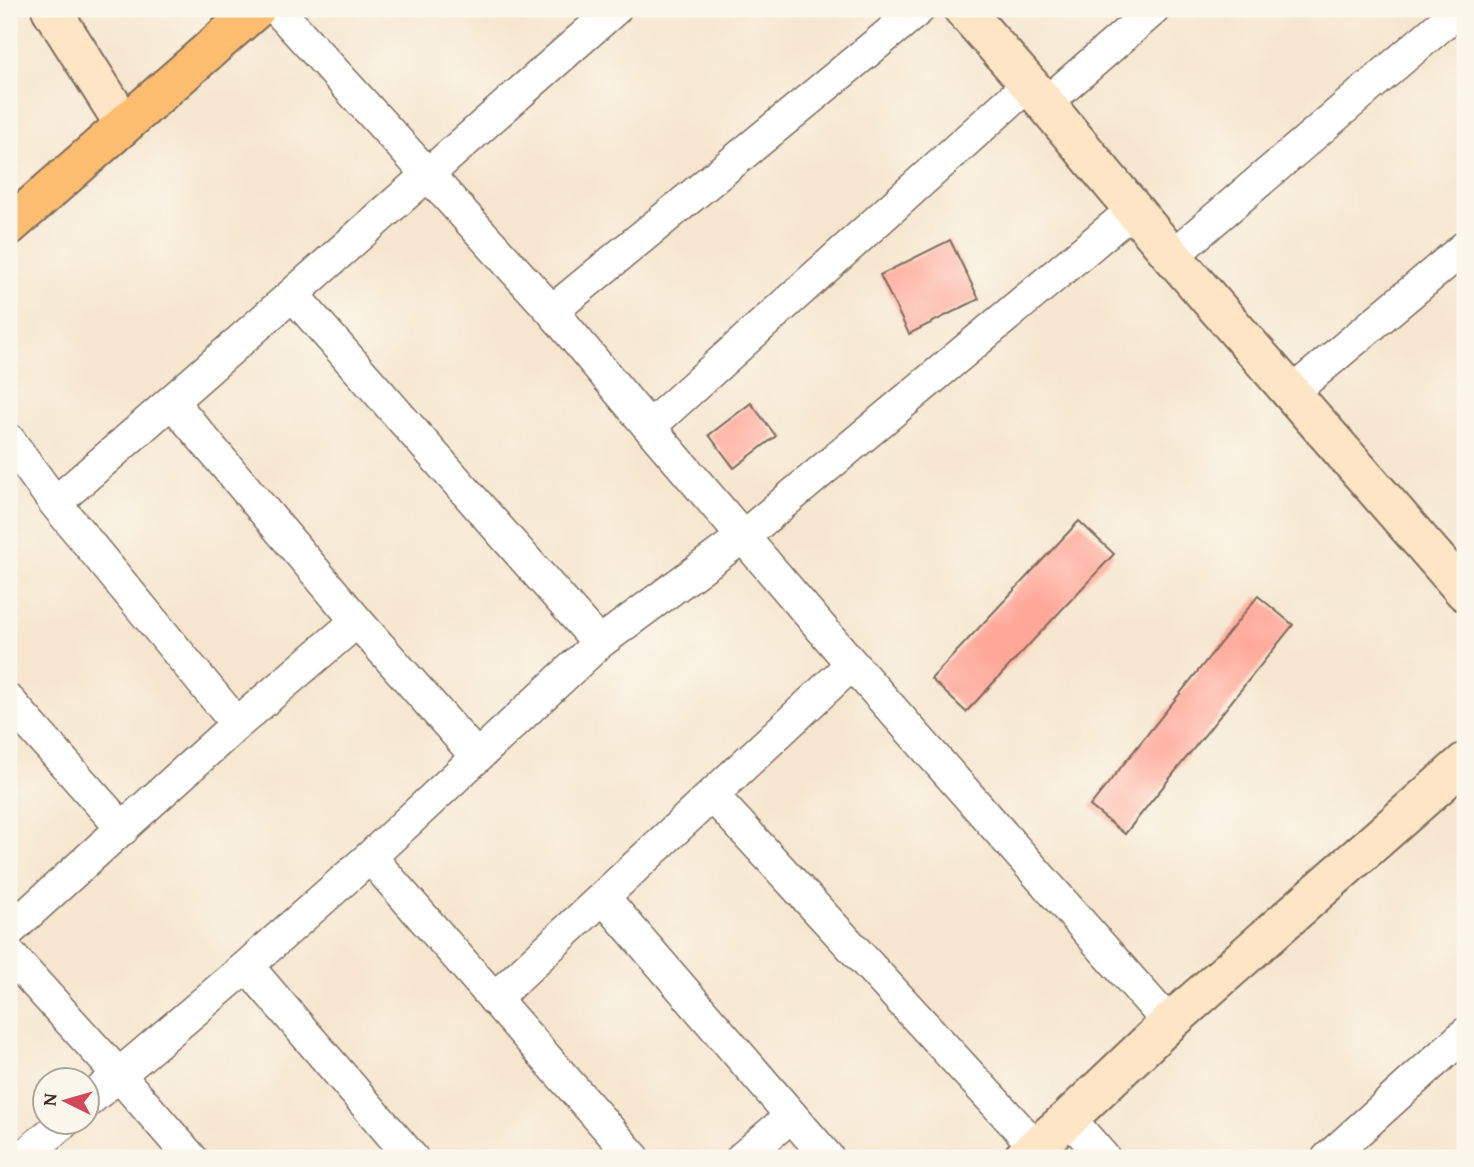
<svg xmlns="http://www.w3.org/2000/svg" width="1474" height="1167" font-family="'Gentium Book Plus',serif">
<style>
.building{fill:#ffa799}
.lines{fill:none;stroke-linecap:round;stroke-linejoin:round}
.street-casing{stroke:#7c6c5c;stroke-width:35}
.secondary-casing{stroke:#7c6c5c;stroke-width:42}
.primary-casing{stroke:#7c6c5c;stroke-width:42}
.street{stroke:#fff;stroke-width:32}
.secondary{stroke:#fee5c5;stroke-width:38}
.primary{stroke:#fcbd6f;stroke-width:38}
</style>
<rect width="100%" height="100%" fill="#fbf7ec"/>
<filter id="ink" filterUnits="userSpaceOnUse"><feTurbulence type="fractalNoise" baseFrequency=".0143" numOctaves="2"/><feDisplacementMap in="SourceGraphic" scale="14" xChannelSelector="R" yChannelSelector="G"/><feConvolveMatrix kernelMatrix="1 2 1 2 8 2 1 2 1" color-interpolation-filters="sRGB"/></filter>
<filter id="wash" filterUnits="userSpaceOnUse"><feTurbulence type="fractalNoise" baseFrequency=".00686" numOctaves="4" result="noise"/><feDisplacementMap in="SourceGraphic" scale="28" xChannelSelector="R" yChannelSelector="G"/><feGaussianBlur stdDeviation="1.57" result="paint"/><feColorMatrix in="noise" values="0 0 0 0 0 0 0 0 0 0 0 0 0 0 0 0 0 1.4 0 .05"/><feComposite in="paint" operator="in"/></filter>
<g filter="url(#wash)">
<rect width="100%" height="100%" fill="#f6e6cf"/>
<g id="blocks">
<path class="building" d="M950 240 979 299 909 334 880 275Z
M751 403 776 436 734 468 709 435Z
M1079 521 1114 554 966 712 931 679Z
M1258 596 1293 625 1125 834 1090 806Z"/>
</g>
</g>
<g filter="url(#ink)">
<use href="#blocks" fill-opacity="0" stroke="#7c6c5c" stroke-width="2"/>
<g class="lines">
<g class="street-casing">
<path id="street" d="M277 9 552 311 649 427 852 664 1169 1023
M1045 104 1154 9
M1172 256 1460 9
M293 295 599 643
M552 311 919 9
M1291 393 1465 247
M172 402 357 621 477 757
M649 427 1029 84
M9 440 55 503 237 724
M55 503C243 340 428 173 615 9
M9 701 123 829
M712 795 1036 1147
M370 857 634 1158
M603 897 828 1158
M9 931 237 724 357 621
M9 954 118 1074 191 1158
M247 966 412 1158
M494 999 852 664
M88 1101 247 966 370 857 599 643 744 536 1133 210
M1069 1118 1104 1158
M22 1158 64 1122
M742 1158 791 1116
M1328 1158 1465 1034"/>
</g>
<g class="secondary-casing">
<path id="secondary" d="M51 9 124 124
M963 9 1029 84 1172 256 1465 592
M1023 1158 1069 1118 1169 1023 1465 762"/>
</g>
<g class="primary-casing">
<path id="primary" d="M9 226 256 9"/>
</g>
<use href="#street" class="street"/>
<use href="#secondary" class="secondary"/>
<use href="#primary" class="primary"/>
</g>
</g>
<rect width="1474" height="1167" fill="none" stroke="#fbf7ec" stroke-width="35"/>
<g transform="translate(66 1101) rotate(275)"><circle r="33" fill="#fbf7ec" stroke="#aea59a" stroke-width="2"/>
<path d="M0-5L12 26L0 18L-12 26Z" fill="#d1495b"/>
<text y="-10" font-size="19" font-weight="bold" text-anchor="middle" fill="#3b2a1e">N</text>
</g>
</svg>
